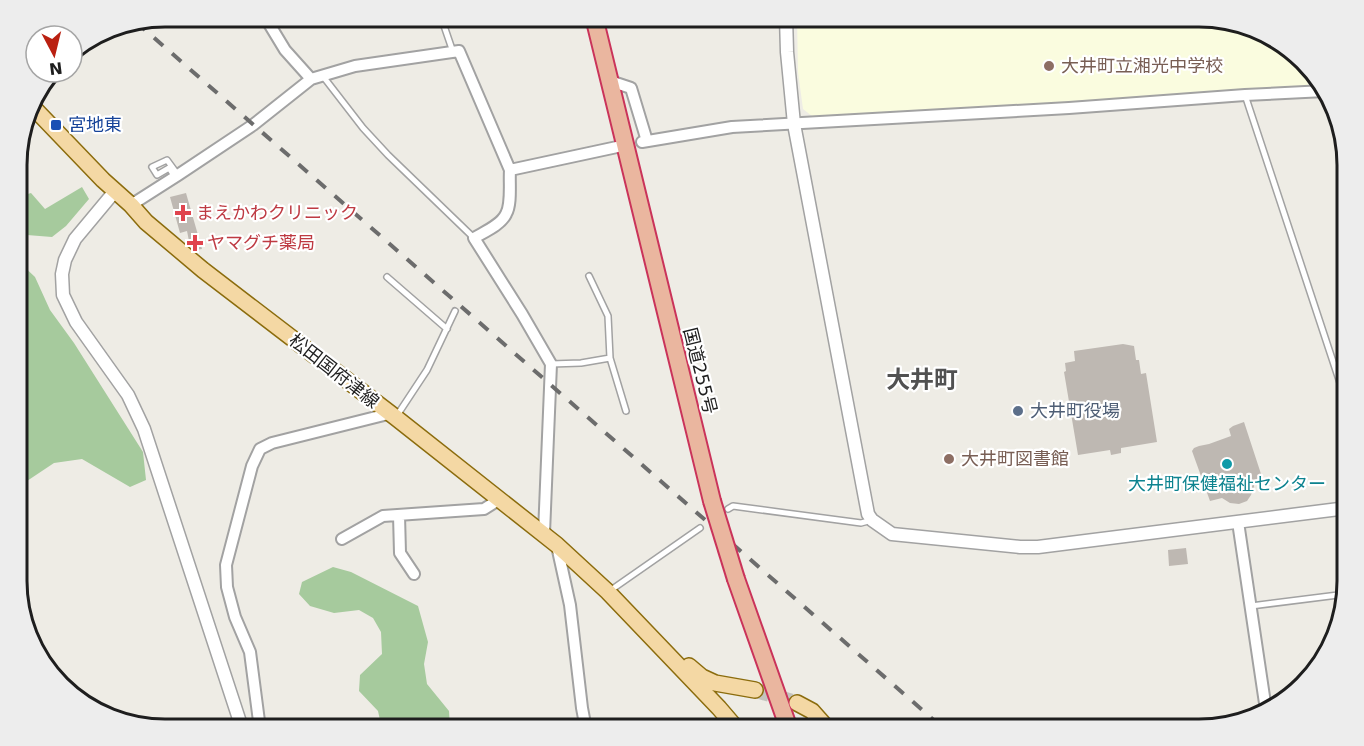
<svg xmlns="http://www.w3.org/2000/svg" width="1364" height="746" font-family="'DejaVu Sans','Noto Sans JP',sans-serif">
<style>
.education{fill:#fafcdf}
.forest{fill:#a6ca9d}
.building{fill:#beb8b2}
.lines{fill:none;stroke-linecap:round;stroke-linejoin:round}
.primary-tunnel{stroke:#c4c3bd;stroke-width:15;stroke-dasharray:15 8;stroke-linecap:butt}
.service-casing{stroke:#a2a2a2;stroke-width:8}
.minor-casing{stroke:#a2a2a2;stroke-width:14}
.tertiary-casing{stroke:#a2a2a2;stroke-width:15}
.primary-casing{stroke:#8b6c0d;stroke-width:18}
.trunk-casing{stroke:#ca335a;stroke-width:20}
.service{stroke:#fff;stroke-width:5}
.minor{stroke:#fff;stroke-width:10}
.tertiary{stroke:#fff;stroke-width:12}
.primary{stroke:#f4d8a4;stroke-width:15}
.trunk{stroke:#eab69f;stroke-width:16}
.rail{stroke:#6c6c6c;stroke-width:4;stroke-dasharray:12 12;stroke-linecap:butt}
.trunk-bridge-casing{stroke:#ca335a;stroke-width:20;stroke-linecap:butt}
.trunk-bridge{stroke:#eab69f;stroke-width:16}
.education-dot{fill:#8d6e63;stroke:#fff;stroke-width:2}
.transit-dot{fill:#1a4fb4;stroke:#fff;stroke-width:2}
.health-dot{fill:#e0444e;stroke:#fff;stroke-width:2}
.service-dot{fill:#5c6f8a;stroke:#fff;stroke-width:2}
.culture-dot{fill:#0f9aa8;stroke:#fff;stroke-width:2}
.labels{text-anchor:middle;stroke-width:4.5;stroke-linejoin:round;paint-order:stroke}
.education-label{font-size:18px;fill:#785e54;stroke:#fff;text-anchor:start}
.transit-label{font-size:18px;fill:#164399;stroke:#fff;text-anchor:start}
.health-label{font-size:18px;fill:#be3a42;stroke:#fff;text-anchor:start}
.street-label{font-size:18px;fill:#1e1e1e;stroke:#fff}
.service-label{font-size:18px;fill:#4e5e75;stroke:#fff;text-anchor:start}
.culture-label{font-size:18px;fill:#0d838f;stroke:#fff}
.district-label{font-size:24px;font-weight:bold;fill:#515151;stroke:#fff}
.rim{fill:none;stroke:#1e1e1e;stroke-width:3}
</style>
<rect width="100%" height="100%" fill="#eeece5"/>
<path class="education" d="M797 17H1199L1273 36 1299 61 1310 89 812 116 803 109 798 72Z"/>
<path class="forest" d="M82 187 89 199 66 226 52 237 27 235 18 244V197L31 193 45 209Z
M18 261 35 277 50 310 74 343 143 452 146 480 130 487 82 459 54 463 18 487Z
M333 567 351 572 418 606 428 642 424 664 427 684 449 711 450 728H475L476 729H382L378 711 359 691 360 675 382 654 381 632 373 618 359 610 334 613 310 606 299 594 302 582Z"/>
<path class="building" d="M186 193 202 249 195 250 190 246 187 231 180 233 170 197Z
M1123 344 1134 346 1136 360H1139L1141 374 1146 373 1157 442 1121 448V453L1111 455 1110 450 1078 455 1064 372 1066 371 1065 363 1075 361 1074 351Z
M1244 422 1262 477 1254 482V487L1251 495 1247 501 1239 504 1230 503 1222 498 1210 501 1192 451 1194 448 1199 446 1209 444 1231 436 1229 429 1233 426Z
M1186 548 1188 564 1169 566 1168 550Z"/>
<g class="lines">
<path class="primary-tunnel" d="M755 690 797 703"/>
<g class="service-casing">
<path id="service" d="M441 17 453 52
M322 75 363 128 388 155 474 238
M1245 95 1347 404
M175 177 169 168 157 175 152 167 167 160 178 175
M589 276 608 316 610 358 626 411
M387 277 447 329
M551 364 581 363 610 358
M396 417 427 370 455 311
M728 509 733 506 861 523 872 520
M611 590 700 528
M1340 594 1343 605
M1251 606 1346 594"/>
</g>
<g class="minor-casing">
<path id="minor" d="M265 17 285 50 311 79
M610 81 631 88 647 141
M642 142 732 127 1069 108 1245 95 1325 91
M510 170C509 182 512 204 506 214 501 225 484 232 474 238L522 314 551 364 544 533
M131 205 178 175 253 125 311 79 355 66 459 51 510 170 617 147
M399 515 400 553 414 574
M1238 522 1266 710
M342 539 383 516 484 509 500 499
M557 546 570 605 582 708 586 729
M260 729 250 652 235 617 227 587 226 565 252 466 260 449 272 443 388 414"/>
</g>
<g class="tertiary-casing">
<path id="tertiary" d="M786 17 787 52 794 124 868 514 872 520 892 534 1020 547H1038L1347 508
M115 191 75 239 65 260 62 274 63 295 76 322 128 395 144 429 240 722V729"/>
</g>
<g class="primary-casing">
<path id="primary" d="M30 104 103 180 131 205 146 222 203 270 395 417 557 545 608 592 719 708 737 729
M689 666 702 677 715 683 755 690
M797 703 812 711 828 729"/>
</g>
<g class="trunk-casing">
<path id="trunk" d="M594 17 712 501
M736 579 789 729"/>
</g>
<use href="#service" class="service"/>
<use href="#minor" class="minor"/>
<use href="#tertiary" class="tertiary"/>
<use href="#primary" class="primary"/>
<use href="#trunk" class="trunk"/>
<path class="rail" d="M136 22 944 729"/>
<g class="trunk-bridge-casing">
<path id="trunk-bridge" d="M712 501 736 579"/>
</g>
<use href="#trunk-bridge" class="trunk-bridge"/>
</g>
<g class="education-dot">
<circle cx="1049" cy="66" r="6"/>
<circle cx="949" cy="459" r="6"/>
</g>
<rect class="transit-dot" x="50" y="119" width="12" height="12" rx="3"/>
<g class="health-dot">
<path d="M180 204h6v6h6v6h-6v6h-6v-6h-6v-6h6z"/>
<path d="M192 234h6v6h6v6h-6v6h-6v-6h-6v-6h6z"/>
</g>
<circle class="service-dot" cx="1018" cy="411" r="6"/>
<circle class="culture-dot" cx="1227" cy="464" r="6"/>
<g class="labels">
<g class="education-label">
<text x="1061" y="72">大井町立湘光中学校</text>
<text x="961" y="465">大井町図書館</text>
</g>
<g class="transit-label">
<text x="68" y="131">宮地東</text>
</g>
<g class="health-label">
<text x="196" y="219">まえかわクリニック</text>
<text x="207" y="249">ヤマグチ薬局</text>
</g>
<g class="street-label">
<text transform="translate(334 371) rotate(38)" y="6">松田国府津線</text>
<text transform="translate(700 371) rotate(76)" y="6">国道255号</text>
</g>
<g class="service-label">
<text x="1030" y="417">大井町役場</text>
</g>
<g class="culture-label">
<text x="1227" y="490">大井町保健福祉センター</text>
</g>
<g class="district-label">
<text x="922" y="388">大井町</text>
</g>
</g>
<path d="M0 0H1364V746H0ZM165 27H1199A138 138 0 0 1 1337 165V581A138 138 0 0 1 1199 719H165A138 138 0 0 1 27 581V165A138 138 0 0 1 165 27Z" fill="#ededed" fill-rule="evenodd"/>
<path class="rim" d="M165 27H1199A138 138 0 0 1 1337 165V581A138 138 0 0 1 1199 719H165A138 138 0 0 1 27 581V165A138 138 0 0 1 165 27Z"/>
<g transform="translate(54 54) rotate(173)"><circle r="28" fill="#ffffff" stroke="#a5a5a5" stroke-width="1.5"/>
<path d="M0-4.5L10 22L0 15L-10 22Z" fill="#ba2011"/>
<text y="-9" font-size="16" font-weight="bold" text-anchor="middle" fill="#1e1e1e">N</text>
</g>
</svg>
